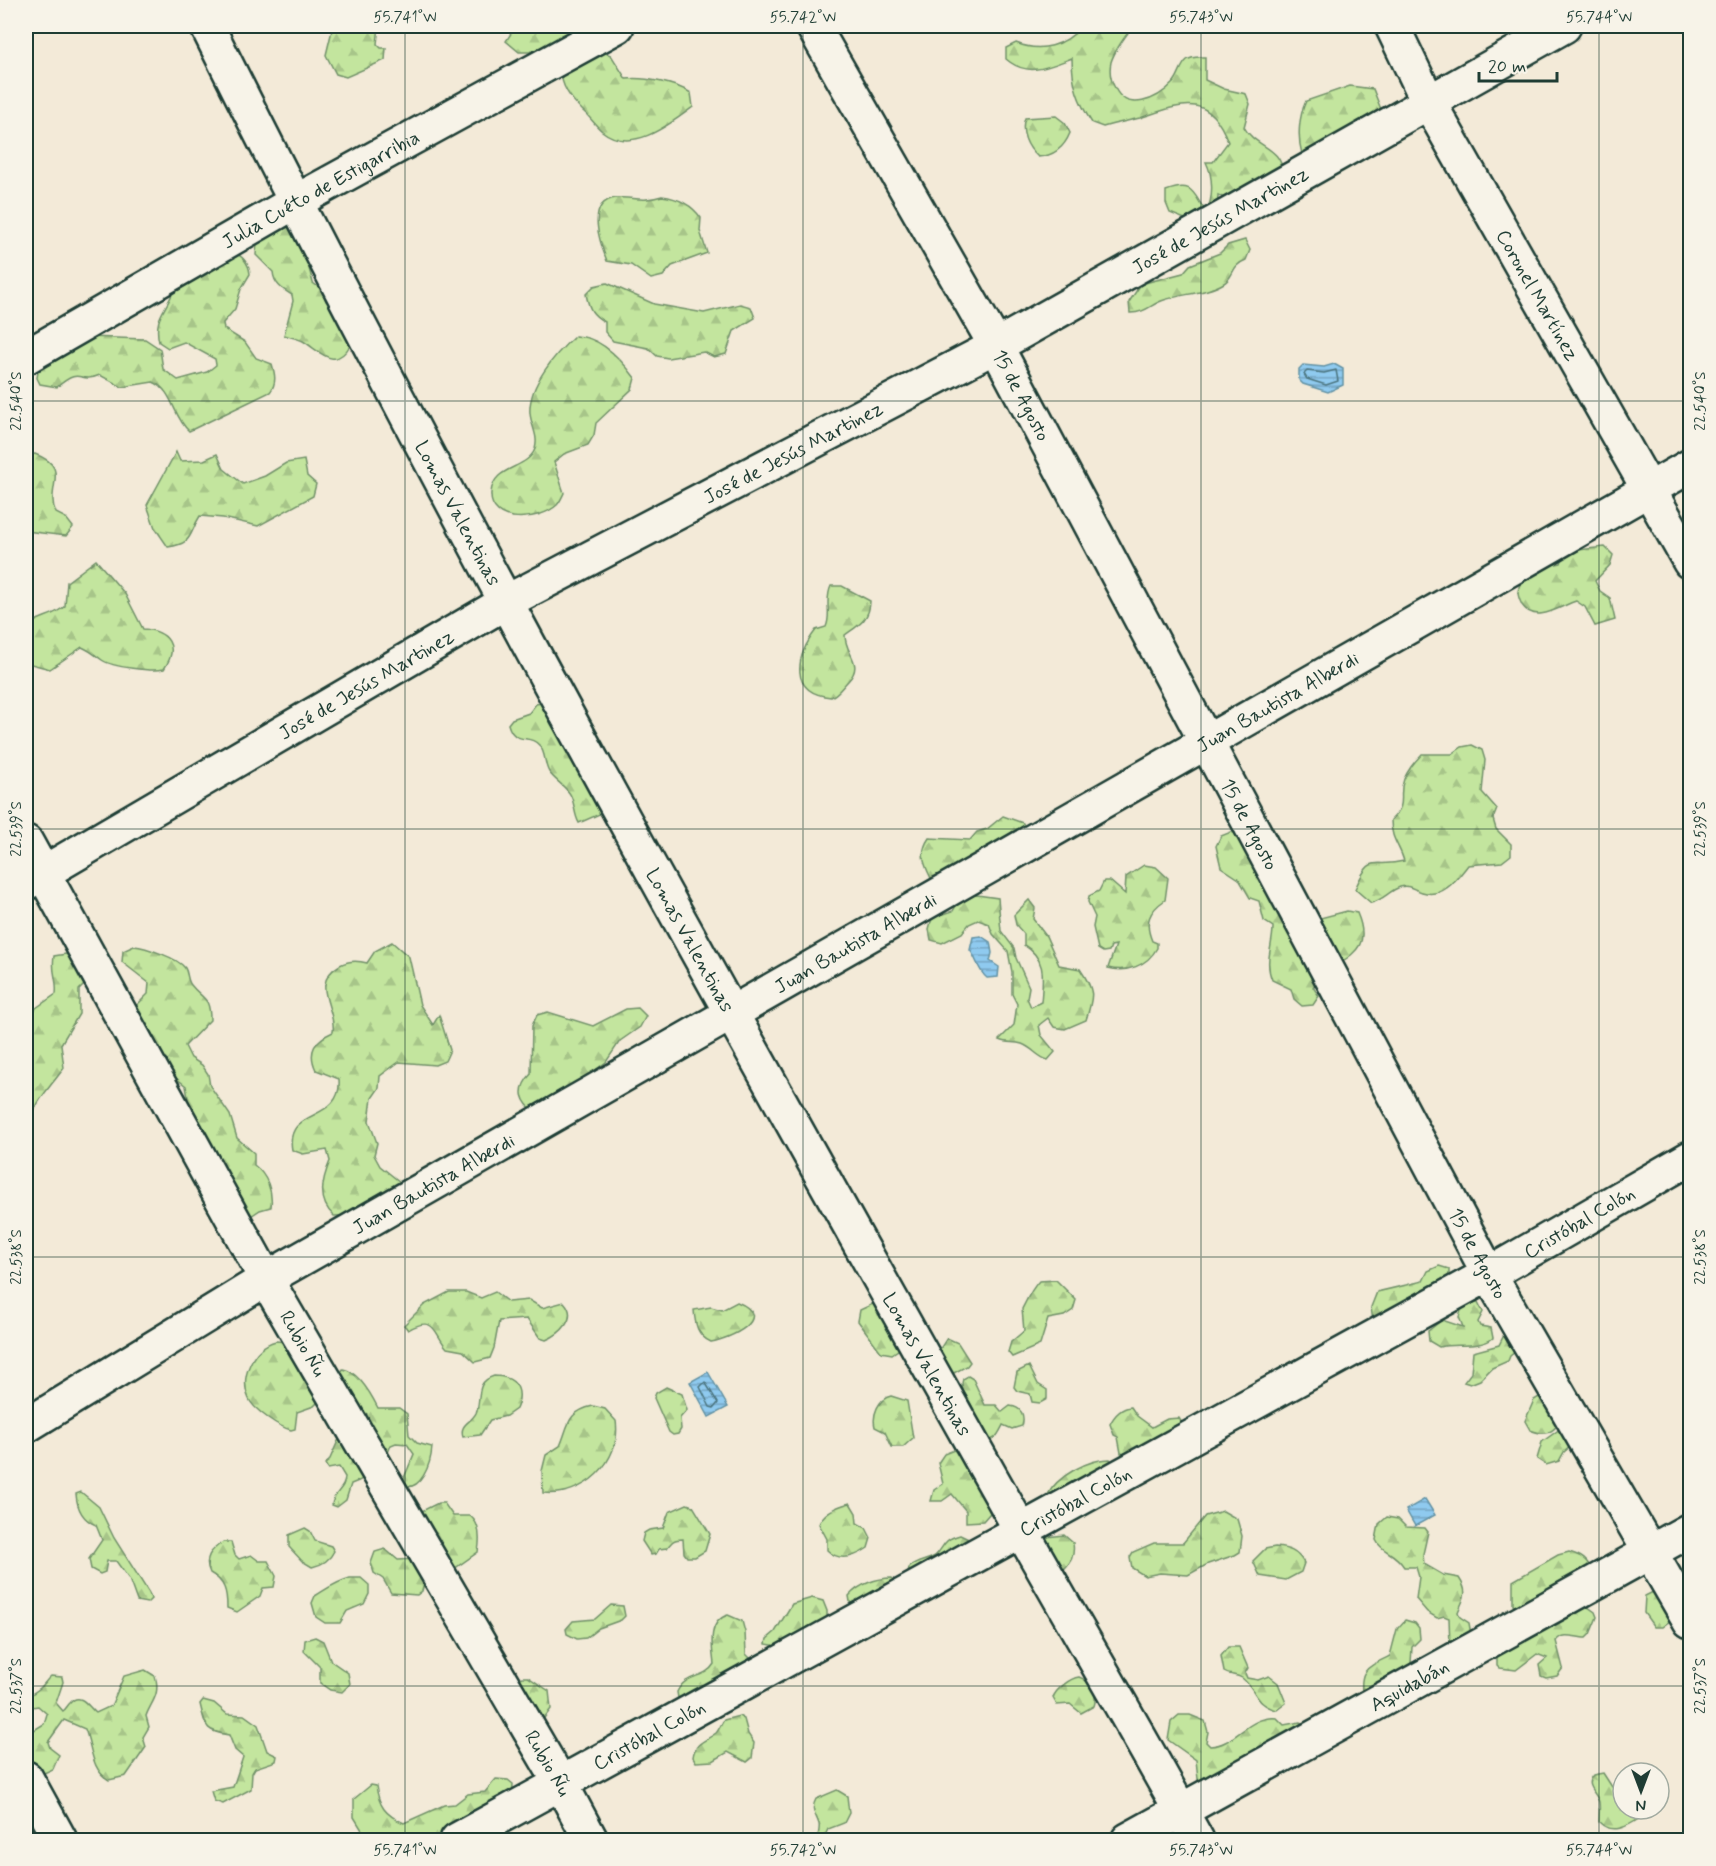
<svg xmlns="http://www.w3.org/2000/svg" width="1716" height="1866" font-family="Mynerve,sans-serif">
<style>
.forest{fill:url(#forest-firs);stroke:#719169;stroke-width:1.5}
.water{fill:url(#water-rules);stroke:#6292a4;stroke-width:1.5}
.lines{fill:none;stroke-linecap:round;stroke-linejoin:round}
.shore{stroke:#4c757f;stroke-width:1.5}
.minor-casing{stroke:#1f3d34;stroke-width:38}
.minor{stroke:#f7f3e8;stroke-width:33}
.ticks{fill:none;stroke:#1f3d34;stroke-width:1.5;stroke-opacity:0.45}
.labels{text-anchor:middle;stroke-width:4.5;stroke-linejoin:round;paint-order:stroke}
.street-label{font-size:20px;fill:#1f3d34;stroke:#f7f3e8}
.neatline{fill:none;stroke:#1f3d34;stroke-width:2}
.ticks-label{font-size:15px;text-anchor:middle;fill:#1f3d34}
</style>
<defs>
<pattern id="forest-firs" width="22" height="20" patternUnits="userSpaceOnUse" patternTransform="scale(1.5)"><rect width="22" height="20" fill="#c3e59e"/><path d="M5 1l3.5 6h-7zM16 11l3.5 6h-7z" fill="#a7c589"/></pattern>
<pattern id="water-rules" width="6" height="5" patternUnits="userSpaceOnUse" patternTransform="scale(1.5)"><rect width="6" height="5" fill="#8fcaef"/><path d="M0 2.5h6" fill="none" stroke="#74a5c2"/></pattern>
</defs>
<rect width="100%" height="100%" fill="#f3ead8"/>
<filter id="ink" filterUnits="userSpaceOnUse"><feTurbulence type="fractalNoise" baseFrequency=".0167" numOctaves="2"/><feDisplacementMap in="SourceGraphic" scale="12" xChannelSelector="R" yChannelSelector="G"/><feConvolveMatrix kernelMatrix="1 2 1 2 8 2 1 2 1" color-interpolation-filters="sRGB"/></filter>
<g filter="url(#ink)">
<path class="forest" d="M333 26H379L377 44 381 48H386L385 60 346 77 336 74 326 55Z
M516 26H593L530 52H519L506 41Z
M1082 26H1133C1125 37 1115 49 1111 62 1109 71 1110 79 1115 88 1127 113 1157 100 1173 83 1179 77 1180 66 1187 60 1193 56 1198 57 1205 57V80L1224 89 1246 94 1250 104 1244 127C1255 148 1282 146 1283 174L1228 200 1218 195 1217 213 1192 222 1170 213 1166 203V191C1194 180 1193 194 1206 212 1214 198 1213 176 1206 162H1213L1228 142C1209 90 1180 105 1140 118 1128 121 1115 123 1103 127L1092 123C1078 101 1072 84 1072 58 1048 67 1028 78 1006 59V48L1016 43C1041 53 1065 46 1082 26Z
M594 49 611 55 626 79C645 77 675 83 691 93L693 107C669 125 631 155 602 131 595 125 590 117 583 111 570 98 560 86 561 67Z
M1350 86 1373 89 1382 112 1311 155 1302 154C1297 137 1299 116 1306 101Z
M1056 116 1065 123 1070 133C1064 148 1054 156 1038 157 1027 147 1020 132 1025 118Z
M662 196C678 198 692 205 701 218L700 231 707 253 672 266 663 276 651 279 631 265 607 261C600 243 585 202 616 198 634 196 639 203 662 196Z
M281 226 293 227 310 255 307 261 313 283 322 290 326 301 336 306 351 344C335 372 321 352 303 341 297 338 290 337 284 335L293 301 292 295C282 289 274 284 273 272L256 255 257 242Z
M1245 240 1250 250 1246 260C1230 266 1235 276 1224 283 1208 293 1182 294 1164 300 1151 304 1146 313 1130 313L1129 302 1141 284 1183 273 1190 265 1220 253 1228 245Z
M232 252C242 255 249 263 250 274L241 289 235 309 223 323 224 329 245 342 256 358 272 364C275 374 277 383 270 392L189 431C173 417 173 390 153 382L122 387 100 375C77 385 83 365 57 387L40 384 37 378 39 366 88 337 145 339 160 349 163 369 178 380 207 372 216 365 215 359 184 342 168 348 159 342C153 316 167 311 175 287L205 273Z
M607 283 654 304 704 313 740 304 751 307 755 318 734 331 726 354 714 357 704 352 668 358 657 356 648 348 613 341 605 332V322C592 315 589 309 586 294L594 286Z
M575 336C600 336 621 359 635 378L632 389 596 423 594 435 588 445 564 454 554 462 564 493C562 497 560 502 557 505 540 521 489 526 491 493 493 465 527 470 535 449 539 436 531 426 530 413 528 386 555 354 575 336Z
M176 452 180 461 204 460 217 454 224 469 243 484 265 476 286 463 304 460 307 476 316 484 313 496 258 526 223 518 200 516C188 535 194 543 168 547L155 528 147 505Z
M35 454C73 468 44 488 56 513L66 518 73 527 66 536 26 531V455Z
M1605 547 1613 555 1610 565 1595 581 1600 591 1610 598 1615 620 1595 626 1585 607 1576 601C1560 606 1536 625 1522 605 1520 601 1518 597 1518 592 1518 585 1525 576 1527 569L1561 563 1565 552 1569 551Z
M96 560 125 594 143 629C168 631 180 646 164 669 152 672 112 667 102 660 95 655 91 651 82 647L50 669 27 663 26 628C37 616 52 618 65 606L67 582Z
M831 586H842L870 601C870 619 859 625 845 635 845 655 865 663 848 681 841 688 839 693 831 697 788 693 796 656 816 630L826 627C832 613 824 601 831 586Z
M541 703 547 704 602 813 579 823C574 814 575 805 571 796 567 787 555 781 549 772 544 764 546 754 540 746 530 733 514 746 508 724L512 719 529 713 536 704Z
M1472 745 1482 750 1485 760 1482 792 1497 809 1493 819 1496 829 1511 844V855L1502 862 1468 865C1457 879 1443 899 1422 892 1414 890 1409 884 1400 887 1389 891 1383 900 1371 903L1355 889C1372 851 1372 869 1404 861 1399 844 1391 840 1391 820 1409 803 1397 797 1404 779 1408 770 1415 761 1422 754H1452L1462 747Z
M1003 816 1023 823 1025 834 936 889C928 870 916 857 929 838L970 840 977 832 987 829Z
M1231 832 1253 839 1313 920 1347 911 1357 913C1377 960 1334 955 1313 987L1319 996 1313 1005 1302 1006 1294 999 1291 989 1272 980C1264 961 1273 946 1273 927L1264 921 1259 901 1250 898 1239 879 1221 867 1216 846 1221 836Z
M1144 865 1156 867 1168 878 1165 900C1149 911 1144 922 1152 941L1157 943V948C1147 966 1127 973 1108 968L1116 945 1111 946 1109 951 1103 952 1098 949 1093 927 1095 917 1088 902 1089 896 1099 891 1104 881H1110L1125 894 1126 877Z
M977 895 998 898 1001 931 1014 948 1016 958 1029 987 1027 998 1031 1007 1041 1002C1043 978 1047 959 1024 945V934L1016 925 1014 915 1029 900 1035 908 1033 919 1046 936 1059 965 1080 969C1095 991 1094 995 1086 1020L1065 1029 1054 1027 1048 1018 1039 1025 1041 1035 1055 1052 1048 1060C1037 1057 1033 1048 1022 1044 1014 1041 1008 1044 999 1040L1014 1025 1017 1004 1012 994V972L1008 951 993 934 989 924 978 920 969 924 962 933 942 943 931 940 929 929 932 918 953 911C959 899 964 896 977 895Z
M392 942 409 957 420 1005 433 1025 439 1015 450 1050 445 1061 435 1065 399 1062 380 1076 379 1088 372 1098 369 1121 377 1143 374 1155 380 1166 400 1182 397 1194 368 1215 334 1216C317 1201 322 1180 330 1161L327 1150 303 1154 292 1150C284 1106 343 1124 339 1079L316 1070C307 1051 315 1040 333 1032 337 1008 308 984 340 965 349 960 357 960 367 963L375 951Z
M134 946C145 947 178 958 185 968 188 973 187 980 191 985 203 1000 210 996 210 1020L185 1046 191 1058 202 1065 208 1074 210 1086 230 1115 237 1138 254 1153V1165C267 1175 273 1191 271 1207L260 1210 239 1224 182 1107 188 1098 186 1086 177 1079 165 1075 131 1011 148 994 149 983 122 962 123 951Z
M66 954 77 960 88 981 79 990V1014L61 1044 64 1068C38 1103 27 1107 28 1154L26 1156V1052L29 1018 36 1008 56 994C58 979 51 973 54 956Z
M638 1008 646 1016 640 1027 620 1041 606 1062 537 1114C521 1102 516 1090 531 1074L532 1026 537 1015 548 1012 593 1026 626 1009Z
M1439 1266 1449 1269V1280L1373 1321 1371 1307 1377 1292 1423 1281 1428 1271Z
M1056 1280 1076 1300 1073 1310 1064 1316 1048 1319 1040 1345 1012 1357 1008 1352 1011 1342 1024 1331 1022 1309C1026 1301 1032 1288 1039 1281Z
M449 1292H466L481 1298 495 1292 508 1302 529 1300 542 1308 564 1302C579 1318 560 1334 546 1340L540 1338 527 1319 499 1321 494 1348 490 1358 475 1362 463 1351 447 1348C434 1334 436 1314 408 1330L404 1325 424 1305Z
M737 1302C777 1318 729 1339 711 1342 697 1336 695 1323 694 1310L711 1307 722 1310Z
M1472 1302H1478L1483 1312 1478 1322 1480 1326 1491 1328 1493 1338C1480 1349 1454 1343 1439 1347L1429 1341 1428 1331 1442 1320 1463 1327 1459 1317 1462 1307Z
M875 1303 901 1348 892 1354 881 1352 858 1321 860 1310Z
M1514 1331 1524 1345 1510 1356 1508 1361 1492 1368 1480 1380 1470 1384 1464 1382 1471 1373 1473 1352 1499 1345 1504 1335Z
M947 1338 958 1343 970 1362 967 1366 952 1374 938 1352Z
M276 1341 298 1343 321 1399 314 1406 297 1412 295 1429 291 1430C279 1427 254 1410 249 1399 239 1377 253 1347 276 1341Z
M1029 1366 1038 1384 1047 1390V1399L1040 1403 1032 1402 1030 1394 1017 1391 1014 1387 1017 1372Z
M343 1369C359 1372 371 1394 378 1408H399L407 1414 409 1435 417 1443 432 1447C431 1463 421 1494 401 1485L414 1454 407 1444 396 1443 391 1445C384 1466 371 1477 351 1484L346 1500 337 1507 332 1505C333 1492 345 1490 345 1477L339 1467 328 1469 325 1464 329 1461 338 1441 365 1419 367 1414 357 1408 340 1374Z
M494 1376C514 1376 525 1388 516 1409L506 1416 490 1420 480 1435 463 1437C459 1424 471 1423 476 1413 482 1399 474 1382 494 1376Z
M968 1376 973 1379 985 1405H996L1002 1412 1010 1406C1022 1407 1025 1416 1022 1426L1012 1429 1003 1425C997 1437 996 1441 981 1441L970 1414 973 1409C970 1398 959 1392 963 1379Z
M666 1387 682 1394 687 1410 680 1418 681 1429 678 1434 673 1435 669 1432 654 1398 656 1393Z
M891 1396 907 1401 913 1438 903 1447H892L885 1432 875 1427C872 1415 878 1399 891 1396Z
M1539 1397 1551 1399 1559 1423C1551 1435 1543 1435 1530 1430L1525 1421 1534 1400Z
M593 1406 605 1409 616 1421C622 1462 583 1498 543 1493L542 1471 546 1455 560 1446C569 1426 566 1412 593 1406Z
M1131 1407 1137 1416 1152 1427 1167 1419 1179 1418 1182 1423 1126 1455 1121 1453 1118 1437 1114 1435 1110 1424C1114 1416 1121 1408 1131 1407Z
M1560 1429H1565L1577 1441 1564 1452 1559 1461 1546 1465 1537 1459 1542 1442Z
M954 1450C976 1466 983 1489 990 1513L983 1521 966 1522V1511L952 1494 942 1501H931L934 1490 943 1484 938 1463 944 1454Z
M1110 1459 1114 1464 1049 1502 1047 1496C1057 1476 1088 1459 1110 1459Z
M81 1492 99 1507 114 1538 149 1593 151 1599 147 1603 137 1601 129 1579 116 1561H107L105 1572 100 1574 91 1569 89 1559 102 1540 96 1525C83 1520 77 1508 76 1494Z
M438 1503H444L453 1516H470C481 1524 480 1540 478 1552L451 1571 426 1576 422 1591 417 1595 391 1593 383 1579 374 1573 371 1563 375 1552 385 1549 398 1560 415 1559 418 1513Z
M850 1503 856 1513 857 1523 866 1528 871 1538 868 1548C855 1557 840 1563 827 1550V1539L819 1524C824 1511 838 1506 850 1503Z
M687 1504 693 1506 710 1534 705 1551 695 1557H687L684 1553 683 1539C674 1539 672 1541 667 1548L659 1549 656 1554 651 1555 642 1541 644 1533 649 1530 663 1528 669 1512Z
M1223 1511 1237 1519 1242 1536 1240 1552 1235 1555 1208 1564 1188 1575 1160 1573 1145 1576 1132 1568 1130 1557 1133 1552 1154 1543H1183L1205 1516Z
M1387 1517 1398 1519 1406 1527 1425 1528 1428 1532 1423 1554 1424 1564 1443 1575 1459 1578C1469 1593 1464 1597 1458 1612L1460 1617 1469 1623 1471 1634 1450 1646 1449 1618 1444 1616 1437 1618 1427 1612 1416 1599 1419 1577 1416 1567H1404C1394 1551 1382 1553 1376 1540L1379 1524Z
M305 1528 310 1531 315 1541 331 1546 334 1551C330 1560 321 1565 312 1567L302 1561 289 1547V1535Z
M960 1535 975 1542 907 1579 909 1568C916 1561 927 1561 935 1556 945 1547 941 1540 960 1535Z
M1064 1535 1073 1543C1075 1556 1071 1563 1061 1572L1037 1543 1047 1537Z
M223 1542H231L235 1555 239 1559 251 1555 259 1561H268L276 1576 274 1587 263 1588 260 1596 237 1612 227 1608C227 1592 225 1581 210 1573 203 1558 211 1550 223 1542Z
M1275 1547C1289 1548 1297 1551 1304 1563L1301 1572 1286 1580 1260 1576 1253 1561 1265 1549Z
M1569 1552C1601 1561 1589 1578 1581 1602L1595 1612 1597 1617 1590 1634 1586 1638C1575 1638 1563 1631 1556 1641L1563 1668 1557 1676 1546 1678 1541 1676 1539 1665 1547 1658 1537 1654 1516 1670 1500 1668 1497 1665V1654L1517 1636H1534L1540 1627 1556 1624 1557 1618 1523 1611 1513 1605V1581L1558 1555Z
M350 1578H361L369 1585V1594L364 1604 347 1611 340 1623H325L316 1617 312 1603 315 1596C327 1589 335 1582 350 1578Z
M892 1578 897 1582 852 1613 849 1596C859 1584 877 1578 892 1578Z
M1655 1591 1671 1620 1662 1627H1654L1644 1613 1645 1596Z
M812 1598 823 1601 827 1611V1621L777 1646 766 1644 767 1639 775 1632 792 1604Z
M611 1605 623 1606 625 1616 621 1620 599 1628 586 1638 577 1639 567 1634 566 1629 573 1621 595 1619Z
M728 1615 742 1621 745 1632 746 1654 753 1661 683 1700 678 1698 677 1692C686 1673 705 1679 714 1664 712 1647 707 1621 728 1615Z
M1405 1620 1415 1623 1419 1628 1420 1639 1412 1647 1411 1663 1363 1701C1358 1670 1365 1668 1390 1656L1397 1629Z
M315 1637 323 1641 331 1661 348 1673 350 1684 342 1692 330 1690 320 1683V1667L304 1651 305 1640Z
M1228 1647H1239L1248 1668 1245 1673 1247 1678 1258 1680 1269 1676 1278 1683 1286 1703 1277 1710C1254 1704 1258 1691 1242 1678 1236 1674 1230 1676 1224 1672L1221 1656Z
M145 1670 155 1676C161 1695 151 1702 146 1716L149 1727 143 1737 146 1747 126 1776 109 1780C91 1770 92 1747 85 1729L64 1720 48 1742 50 1748 59 1755 53 1769 42 1774 26 1773V1735L44 1724 47 1714 38 1706 26 1708C25 1695 32 1695 40 1688 44 1685 47 1679 51 1676L62 1677 63 1682 56 1703 63 1711C66 1709 67 1706 70 1703 81 1691 89 1708 96 1713L111 1706 124 1676Z
M523 1677H528L549 1691 551 1709 544 1718 533 1720 512 1681Z
M1079 1677C1091 1681 1098 1695 1094 1706L1081 1713 1070 1704 1057 1705 1053 1698C1055 1690 1070 1678 1079 1677Z
M203 1700 214 1703 227 1714 244 1715 258 1725 267 1751 277 1756 276 1761 255 1768 252 1773 251 1789 223 1804 214 1801 211 1791 233 1787 243 1757 235 1750 229 1735C205 1731 206 1728 200 1704Z
M1179 1715H1190L1205 1721 1208 1732 1206 1742 1210 1746C1235 1746 1248 1715 1277 1718L1284 1725 1300 1722 1310 1728 1199 1788 1196 1760 1168 1740 1171 1722Z
M739 1716 744 1719 748 1734 754 1743 752 1758 747 1762 728 1752 713 1761 696 1762 693 1757C695 1742 706 1741 716 1733 719 1730 721 1724 724 1720Z
M1603 1773 1612 1787 1623 1781V1809H1638L1640 1818C1627 1827 1612 1835 1599 1822 1599 1815 1600 1807 1599 1802 1596 1791 1583 1786 1593 1775Z
M496 1779 508 1780 513 1784 512 1801 444 1840H368L354 1817V1799L371 1785 376 1786C379 1806 385 1815 404 1823L444 1805 455 1804 468 1794 485 1792Z
M837 1790 847 1796 849 1813 844 1823 828 1829 823 1840H817C818 1836 820 1828 819 1824 816 1814 810 1810 816 1799Z"/>
<path class="water" d="M1334 364 1343 369V385L1328 392 1303 384 1299 380V369L1303 365 1324 367Z
M981 936 990 942 992 953 990 961 999 967 998 977 987 978C978 971 977 959 970 950L973 937Z
M708 1372 728 1407 709 1417 690 1382Z
M1425 1499 1435 1515 1415 1526 1406 1510Z"/>
<g class="lines">
<path class="shore" d="M1336 370 1338 381 1326 385 1307 379 1304 374 1307 371 1324 373Z
M705 1382 718 1403 714 1408 710 1407 700 1387Z"/>
<g class="minor-casing">
<g id="minor">
<path id="s1" d="M207 26C452 519 722 999 992 1479 1060 1600 1130 1719 1197 1840"/>
<path id="s2" d="M813 26 996 346 1489 1274 1690 1621"/>
<path id="s3" d="M1392 26 1428 101 1690 562"/>
<path id="s4" d="M26 357 295 202 617 26"/>
<path id="s5" d="M26 842 266 1279 561 1784 591 1840"/>
<path id="s6" d="M26 883 506 602 996 346 1564 26"/>
<path id="s7" d="M26 1426 266 1279 1690 466"/>
<path d="M26 1778 60 1840"/>
<path id="s8" d="M457 1840 1489 1274 1690 1158"/>
<path id="s9" d="M1128 1840 1690 1530"/>
</g>
</g>
<use href="#minor" class="minor"/>
</g>
</g>
<path class="ticks" d="M405 26V1840M803 26V1840M1201 26V1840M1599 26V1840M26 401H1690M26 829H1690M26 1257H1690M26 1686H1690"/>
<g class="labels">
<g class="street-label">
<text dy="7" stroke="none"><textPath href="#s4" startOffset="339">Julia Cuéto de Estigarribia</textPath></text>
<text dy="7" stroke="none"><textPath href="#s6" startOffset="1366">José de Jesús Martinez</textPath></text>
<text dy="7" stroke="none"><textPath href="#s3" startOffset="306">Coronel Martínez</textPath></text>
<text dy="7" stroke="none"><textPath href="#s2" startOffset="424">15 de Agosto</textPath></text>
<text dy="7" stroke="none"><textPath href="#s6" startOffset="880">José de Jesús Martinez</textPath></text>
<text dy="7" stroke="none"><textPath href="#s1" startOffset="548">Lomas Valentinas</textPath></text>
<text dy="7" stroke="none"><textPath href="#s6" startOffset="394">José de Jesús Martinez</textPath></text>
<text dy="7" stroke="none"><textPath href="#s7" startOffset="1446">Juan Bautista Alberdi</textPath></text>
<text dy="7" stroke="none"><textPath href="#s2" startOffset="910">15 de Agosto</textPath></text>
<text dy="7" stroke="none"><textPath href="#s1" startOffset="1034">Lomas Valentinas</textPath></text>
<text dy="7" stroke="none"><textPath href="#s7" startOffset="960">Juan Bautista Alberdi</textPath></text>
<text dy="7" stroke="none"><textPath href="#s7" startOffset="474">Juan Bautista Alberdi</textPath></text>
<text dy="7" stroke="none"><textPath href="#s8" startOffset="1281">Cristóbal Colón</textPath></text>
<text dy="7" stroke="none"><textPath href="#s2" startOffset="1396">15 de Agosto</textPath></text>
<text dy="7" stroke="none"><textPath href="#s5" startOffset="573">Rubio Ñu</textPath></text>
<text dy="7" stroke="none"><textPath href="#s1" startOffset="1520">Lomas Valentinas</textPath></text>
<text dy="7" stroke="none"><textPath href="#s8" startOffset="705">Cristóbal Colón</textPath></text>
<text dy="7" stroke="none"><textPath href="#s9" startOffset="321">Aquidabán</textPath></text>
<text dy="7" stroke="none"><textPath href="#s8" startOffset="219">Cristóbal Colón</textPath></text>
<text dy="7" stroke="none"><textPath href="#s5" startOffset="1059">Rubio Ñu</textPath></text>
</g>
</g>
<rect width="1716" height="1866" fill="none" stroke="#f7f3e8" stroke-width="66"/>
<g transform="translate(1641 1791) rotate(180)"><circle r="28" fill="#f7f3e8" stroke="#a1aaa0" stroke-width="1.5"/>
<path d="M0-4.5L10 22L0 15L-10 22Z" fill="#1f3d34"/>
<text y="-9" font-size="16" font-weight="bold" text-anchor="middle" fill="#1f3d34">N</text>
</g>
<path d="M1479 72v9h78v-9" fill="none" stroke="#1f3d34" stroke-width="3"/>
<text x="1488" y="72" font-size="18" fill="#1f3d34" stroke="#f7f3e8" stroke-width="4.5" paint-order="stroke">20 m</text>
<rect x="33" y="33" width="1650" height="1800" class="neatline"/>
<g class="ticks-label">
<text x="405" y="22">55.741°W</text>
<text x="803" y="22">55.742°W</text>
<text x="1201" y="22">55.743°W</text>
<text x="1599" y="22">55.744°W</text>
<text transform="translate(1700 401) rotate(-90)" y="5">22.540°S</text>
<text transform="translate(16 401) rotate(-90)" y="5">22.540°S</text>
<text transform="translate(1700 829) rotate(-90)" y="5">22.539°S</text>
<text transform="translate(16 829) rotate(-90)" y="5">22.539°S</text>
<text transform="translate(1700 1257) rotate(-90)" y="5">22.538°S</text>
<text transform="translate(16 1257) rotate(-90)" y="5">22.538°S</text>
<text transform="translate(1700 1686) rotate(-90)" y="5">22.537°S</text>
<text transform="translate(16 1686) rotate(-90)" y="5">22.537°S</text>
<text x="405" y="1855">55.741°W</text>
<text x="803" y="1855">55.742°W</text>
<text x="1201" y="1855">55.743°W</text>
<text x="1599" y="1855">55.744°W</text>
</g>
</svg>
